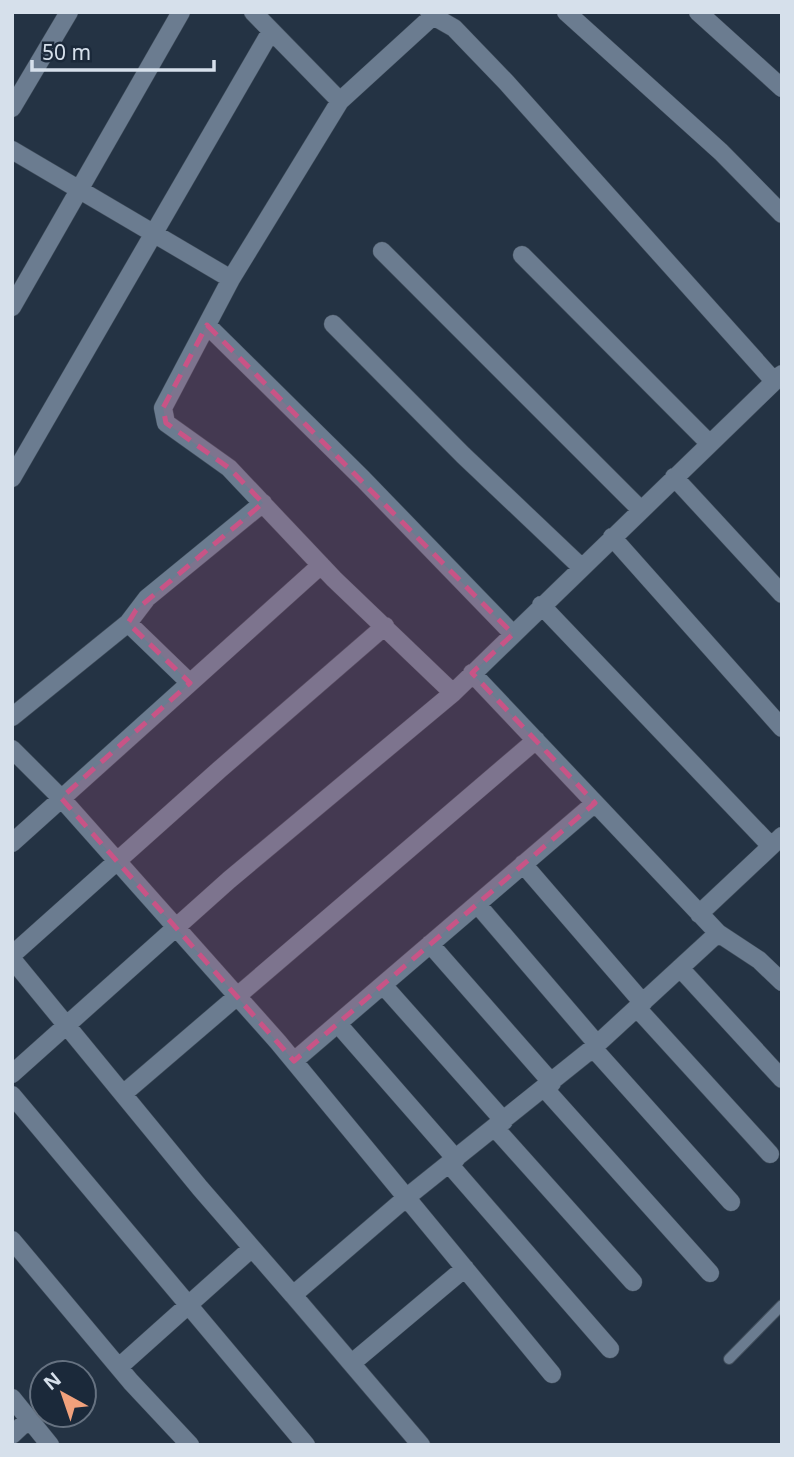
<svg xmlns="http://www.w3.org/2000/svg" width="794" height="1457" font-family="'Noto Sans',sans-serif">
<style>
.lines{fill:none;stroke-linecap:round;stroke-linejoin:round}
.service-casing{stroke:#414e5c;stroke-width:12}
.minor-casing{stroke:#414e5c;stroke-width:19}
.service{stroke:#6b7c90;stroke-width:10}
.minor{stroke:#6b7c90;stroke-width:18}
.marked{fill:#c85486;fill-opacity:0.2;stroke:#c85486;stroke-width:5;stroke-dasharray:14 9;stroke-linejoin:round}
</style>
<rect width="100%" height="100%" fill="#243344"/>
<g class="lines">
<g class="service-casing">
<path id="service" d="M729 1359 782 1305"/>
</g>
<g class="minor-casing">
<path id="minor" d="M253 12 340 101 433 16 429 12
M566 12 721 152 782 214
M698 12 782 88
M433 16 454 28 506 82 774 381
M12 108 69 12
M12 150 231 279 340 101
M382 251 640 509
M522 255 709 443
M231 279 163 408 166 423 229 468 334 579 453 693
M12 307 181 12
M333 324 463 455 581 567
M207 325 363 479 513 634
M674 477 782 594
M12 478 271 31
M612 537 782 728
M541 605 771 846
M128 623 147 598 263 503
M472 673 718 933 759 960 782 982
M12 717 128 623 190 683 321 565
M12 749 61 798 278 1042 552 1374
M12 843 190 683
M523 864 643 1003
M477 904 597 1044
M699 914 782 836
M430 944 552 1083
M12 955 219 770 385 626
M12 959 200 1188 293 1295 407 1197 593 1048 718 933
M680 968 782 1079
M383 985 504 1121
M637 1008 770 1154
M338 1024 456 1159
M593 1048 731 1202
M294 1061 595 803
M12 1074 229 880 453 693 782 374
M545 1089 710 1273
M123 1094 536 740
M12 1095 306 1445
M495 1128 633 1282
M449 1164 610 1349
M12 1240 131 1382 190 1445
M293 1295 421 1445
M352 1363 465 1268
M119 1367 252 1248
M12 1398 50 1445
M12 1435 29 1419"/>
</g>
<use href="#service" class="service"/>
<use href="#minor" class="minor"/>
</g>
<path class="marked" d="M207 325 513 634 472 673 595 803 294 1061 61 798 190 683 128 623 136 610 263 503 229 468 166 423 163 408Z"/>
<rect width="794" height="1457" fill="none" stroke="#d6e0eb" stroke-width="28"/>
<g transform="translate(63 1394) rotate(320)"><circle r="33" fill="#1b293a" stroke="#667281" stroke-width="2"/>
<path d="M0-5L12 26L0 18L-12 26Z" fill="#f1a17c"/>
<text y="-10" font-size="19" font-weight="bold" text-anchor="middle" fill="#d6e0eb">N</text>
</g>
<path d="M32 60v10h182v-10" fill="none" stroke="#d6e0eb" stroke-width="3.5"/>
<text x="42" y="60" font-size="21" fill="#d6e0eb" stroke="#1b293a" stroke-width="5" paint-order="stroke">50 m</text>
</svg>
